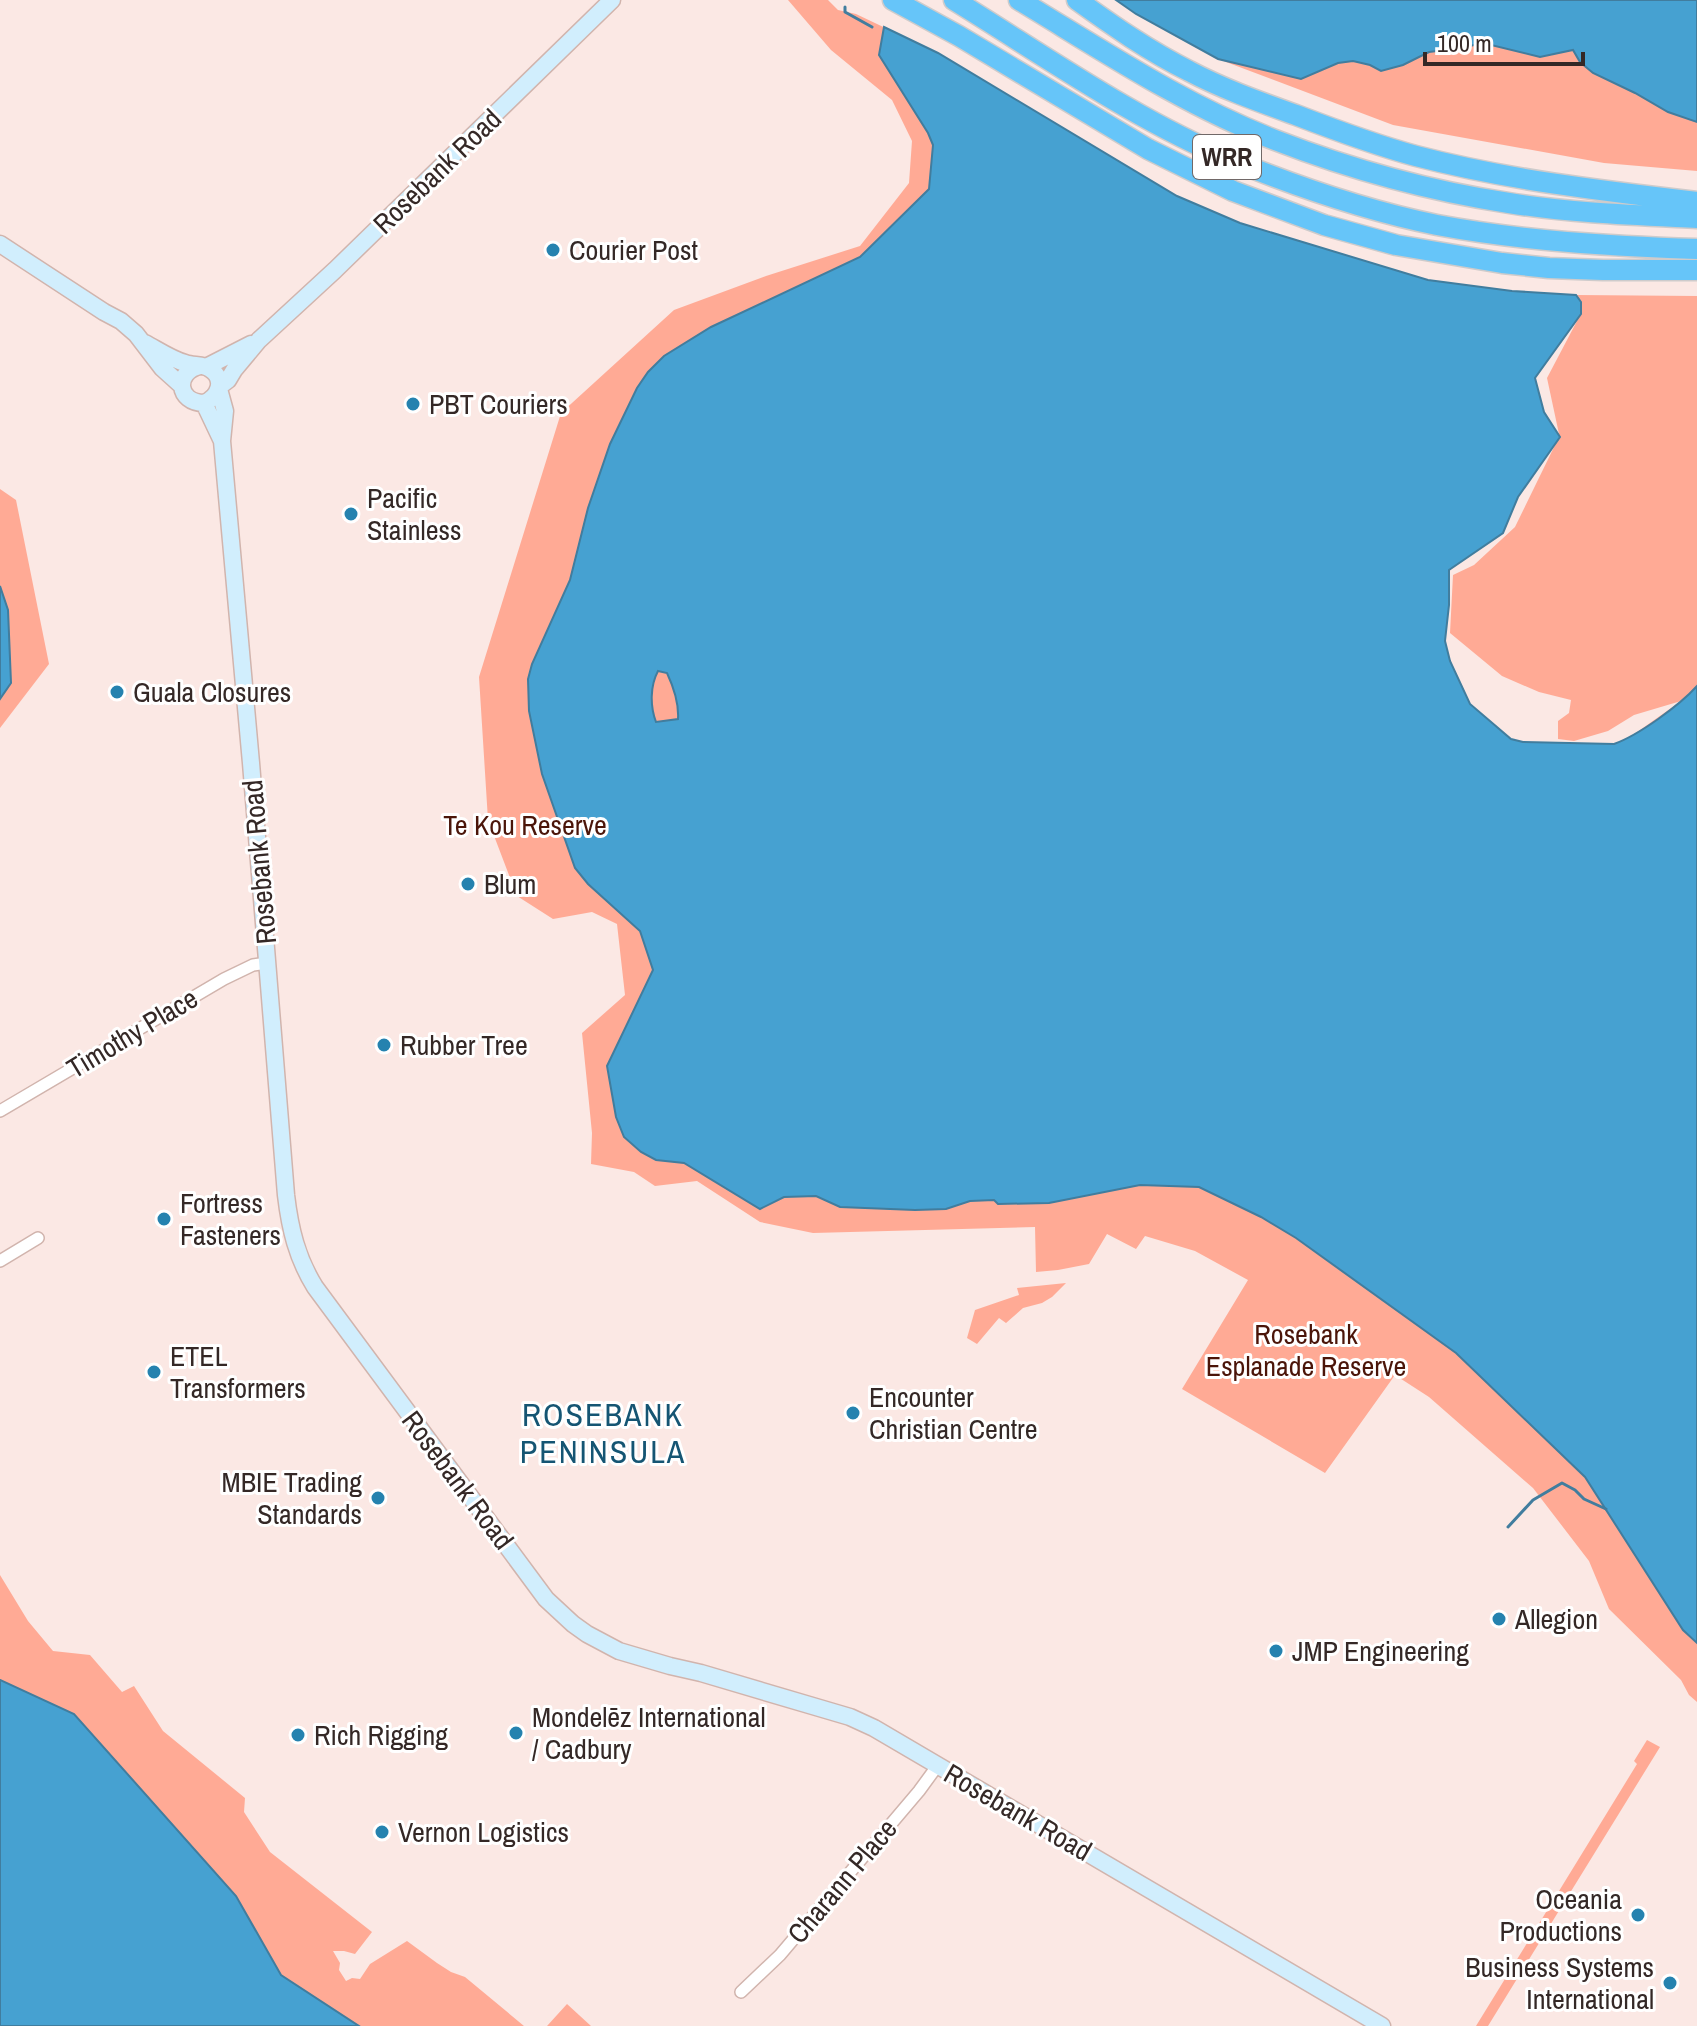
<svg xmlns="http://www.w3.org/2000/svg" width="1697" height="2026" font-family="'Archivo Narrow',sans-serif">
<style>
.green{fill:#ffaa95;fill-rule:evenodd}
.water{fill:#46a1d1;stroke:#417d9e;stroke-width:2;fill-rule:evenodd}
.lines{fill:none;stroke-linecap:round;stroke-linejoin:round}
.stream{stroke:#417d9e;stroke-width:3}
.street-casing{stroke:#d1b4ad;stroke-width:14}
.secondary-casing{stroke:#d1b4ad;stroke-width:19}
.highway-casing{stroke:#cecbcb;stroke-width:23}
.street{stroke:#fff;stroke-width:11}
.secondary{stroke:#d1eefd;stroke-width:16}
.highway{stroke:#66c5f9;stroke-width:20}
.poi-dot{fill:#2582af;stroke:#fff;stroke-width:3}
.labels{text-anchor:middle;stroke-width:6;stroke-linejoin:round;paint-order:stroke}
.shield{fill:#fff;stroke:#716867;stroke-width:2}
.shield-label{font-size:26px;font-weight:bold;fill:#342826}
.street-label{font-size:28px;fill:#342826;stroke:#fff}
.poi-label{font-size:28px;fill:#342826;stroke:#fff;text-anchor:start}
.park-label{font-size:28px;fill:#4b1509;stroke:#fff}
.quarter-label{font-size:32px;letter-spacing:2px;fill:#155573;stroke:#fff}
</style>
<rect width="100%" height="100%" fill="#fbe8e4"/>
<path class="green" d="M788 0H828L838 10 856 14 938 53 1177 196 1240 223 1428 280 1512 291 1576 295 1697 296V1702L1689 1695 1681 1680 1609 1609 1589 1561 1533 1488 1429 1397 1395 1375 1325 1473 1182 1389 1248 1280 1195 1251 1145 1236 1136 1249 1107 1234 1089 1264 1058 1270 1036 1272 1035 1227 813 1233 760 1222 697 1181 655 1186 634 1172 591 1164 592 1133 582 1033 625 995 617 924 592 912 553 919 517 896 488 820 479 677 561 413 674 310 766 276 860 246 909 183 912 141 892 100 831 50ZM1577 321 1547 378 1559 434 1544 412 1535 378ZM1556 443 1515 527 1474 565 1453 575 1450 633 1502 676 1539 692 1571 700 1569 713 1558 721V739L1574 741 1608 731 1634 715 1681 701 1626 740 1614 744 1523 742 1511 739 1470 704 1450 661 1445 641 1449 605V570L1503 533 1518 497Z
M1116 0H1697V171L1604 163 1393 125 1218 59 1136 14Z
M0 489 16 500 49 664 0 728Z
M1066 1283 1052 1297 1042 1303 1023 1308 1006 1323 999 1318 977 1344 967 1338 975 1310 1019 1295 1017 1288Z
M0 1575 28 1621 53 1651 90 1655 122 1692 134 1686 163 1731 245 1798 244 1812 270 1852 372 1932 355 1954 344 1951H333L340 1963 339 1970 346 1981 352 1978 360 1979 370 1964 407 1941 437 1963 451 1972 465 1977 524 2026H359L281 1975 236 1896 0 1737Z
M1647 1740 1660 1747 1488 2026H1476L1637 1764 1634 1761Z
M567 2004 591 2026H547Z"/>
<path class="water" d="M1116 0H1697V122L1668 112 1635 93 1593 73 1580 62 1573 50 1540 57 1483 43 1461 48 1429 52 1403 65 1381 71 1370 65 1353 61 1338 63 1301 79 1218 59 1136 14Z
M884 27 938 53 1177 196 1240 223 1428 280 1512 291 1576 295 1581 302V314L1535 378 1544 412 1560 437 1518 497 1503 533 1449 570V605L1445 641 1450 661 1470 704 1511 739 1523 742 1614 744C1639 735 1680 705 1697 686V1643L1683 1630 1585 1477 1456 1353 1296 1238 1261 1217 1199 1187 1140 1185 1049 1203 998 1204 994 1200 970 1201 946 1209 915 1210 840 1207 816 1196 784 1197 760 1209 684 1163 656 1160 641 1152 624 1137 616 1117 607 1066 653 970 640 931 588 884 575 868 542 774 529 711 528 679 532 664 570 580 588 508 610 444 637 388 648 372 664 356 711 327 860 257 929 189 933 145 928 133 879 55ZM658 671 667 673C674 688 679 703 678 719L656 722C650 706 650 686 658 671Z
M0 586 8 610 11 683 0 699Z
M0 1680 74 1714 236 1896 281 1975 359 2026H0Z"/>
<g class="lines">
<path class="stream" d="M845 7V12L872 27
M1508 1527 1533 1500 1562 1483 1575 1490 1584 1499 1606 1509"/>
<g class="street-casing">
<path id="street" d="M0 1111 224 979 253 965 267 963
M0 1261 38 1238
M741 1992 780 1955 919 1791 938 1765"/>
</g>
<g class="secondary-casing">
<path id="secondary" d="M0 244 104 312 121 321 136 334 162 368 182 386
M145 343C158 350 171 359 185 363 193 366 203 364 210 369 226 379 219 397 204 403 177 403 174 372 200 366
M206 367 251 344
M220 386 228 380 234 370 259 340 335 270 612 0
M219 389 225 411 222 441 251 763 286 1195C290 1229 297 1258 315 1287L546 1599 573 1624 587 1634 619 1651 670 1666 701 1673 816 1707 850 1717 874 1728 1382 2026
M204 403 222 441"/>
</g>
<g class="highway-casing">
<path id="highway" d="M893 0 959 36 1148 149 1233 191 1324 225 1396 245 1502 263 1549 268 1603 270H1697
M954 0C1045 56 1135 120 1234 161 1298 187 1368 211 1437 225 1523 241 1610 246 1697 249
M1019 0C1102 50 1184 105 1275 140 1350 169 1430 191 1509 203 1571 213 1634 215 1697 218
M1077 0C1113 26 1149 51 1189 71 1223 89 1260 102 1296 115 1335 130 1375 145 1416 156 1508 180 1603 191 1697 202"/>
</g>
<use href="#street" class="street"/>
<use href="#secondary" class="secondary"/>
<use href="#highway" class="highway"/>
</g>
<g class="poi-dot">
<circle cx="553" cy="250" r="8"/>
<circle cx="413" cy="404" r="8"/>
<circle cx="351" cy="514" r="8"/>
<circle cx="117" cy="692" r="8"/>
<circle cx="468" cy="884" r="8"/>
<circle cx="384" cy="1045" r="8"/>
<circle cx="164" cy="1219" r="8"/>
<circle cx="154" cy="1372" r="8"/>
<circle cx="853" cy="1413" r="8"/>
<circle cx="378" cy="1498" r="8"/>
<circle cx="1499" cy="1619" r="8"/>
<circle cx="1276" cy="1651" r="8"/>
<circle cx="516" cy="1733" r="8"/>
<circle cx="298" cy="1735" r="8"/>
<circle cx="382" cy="1832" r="8"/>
<circle cx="1638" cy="1915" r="8"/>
<circle cx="1670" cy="1983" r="8"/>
</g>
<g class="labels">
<rect class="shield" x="1193" y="135" width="68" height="44" rx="6"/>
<g class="shield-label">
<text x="1227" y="166">WRR</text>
</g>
<g class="street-label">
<text transform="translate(437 171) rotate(-44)" y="10">Rosebank Road</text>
<text transform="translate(259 862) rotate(-95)" y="10">Rosebank Road</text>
<text transform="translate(132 1033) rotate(-31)" y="10">Timothy Place</text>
<text transform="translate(458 1480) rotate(53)" y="10">Rosebank Road</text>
<text transform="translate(1018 1812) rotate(30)" y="10">Rosebank Road</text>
<text transform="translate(842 1881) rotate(-50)" y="10">Charann Place</text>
</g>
<g class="poi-label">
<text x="569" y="260">Courier Post</text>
<text x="429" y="414">PBT Couriers</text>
<text x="367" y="508">Pacific<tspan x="367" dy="32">Stainless</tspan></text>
<text x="133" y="702">Guala Closures</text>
<text x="484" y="894">Blum</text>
<text x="400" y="1055">Rubber Tree</text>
<text x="180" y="1213">Fortress<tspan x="180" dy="32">Fasteners</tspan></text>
<text x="170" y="1366">ETEL<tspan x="170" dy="32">Transformers</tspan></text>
<text x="869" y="1407">Encounter<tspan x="869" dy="32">Christian Centre</tspan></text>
<text x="362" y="1492" text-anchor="end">MBIE Trading<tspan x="362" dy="32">Standards</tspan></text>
<text x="1515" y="1629">Allegion</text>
<text x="1292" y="1661">JMP Engineering</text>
<text x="532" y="1727">Mondelēz International<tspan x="532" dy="32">/ Cadbury</tspan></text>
<text x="314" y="1745">Rich Rigging</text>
<text x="398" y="1842">Vernon Logistics</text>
<text x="1622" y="1909" text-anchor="end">Oceania<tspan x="1622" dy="32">Productions</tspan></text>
<text x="1654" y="1977" text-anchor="end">Business Systems<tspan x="1654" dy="32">International</tspan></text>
</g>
<g class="park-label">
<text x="525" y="835">Te Kou Reserve</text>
<text x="1306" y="1344">Rosebank<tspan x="1306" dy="32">Esplanade Reserve</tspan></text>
</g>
<g class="quarter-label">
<text x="603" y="1426">ROSEBANK<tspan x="603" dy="37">PENINSULA</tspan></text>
</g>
</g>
<path d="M1425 52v12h158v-12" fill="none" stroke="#342826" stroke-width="4"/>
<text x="1437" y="52" font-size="24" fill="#342826" stroke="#ffffff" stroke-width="6" paint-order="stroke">100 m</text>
</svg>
